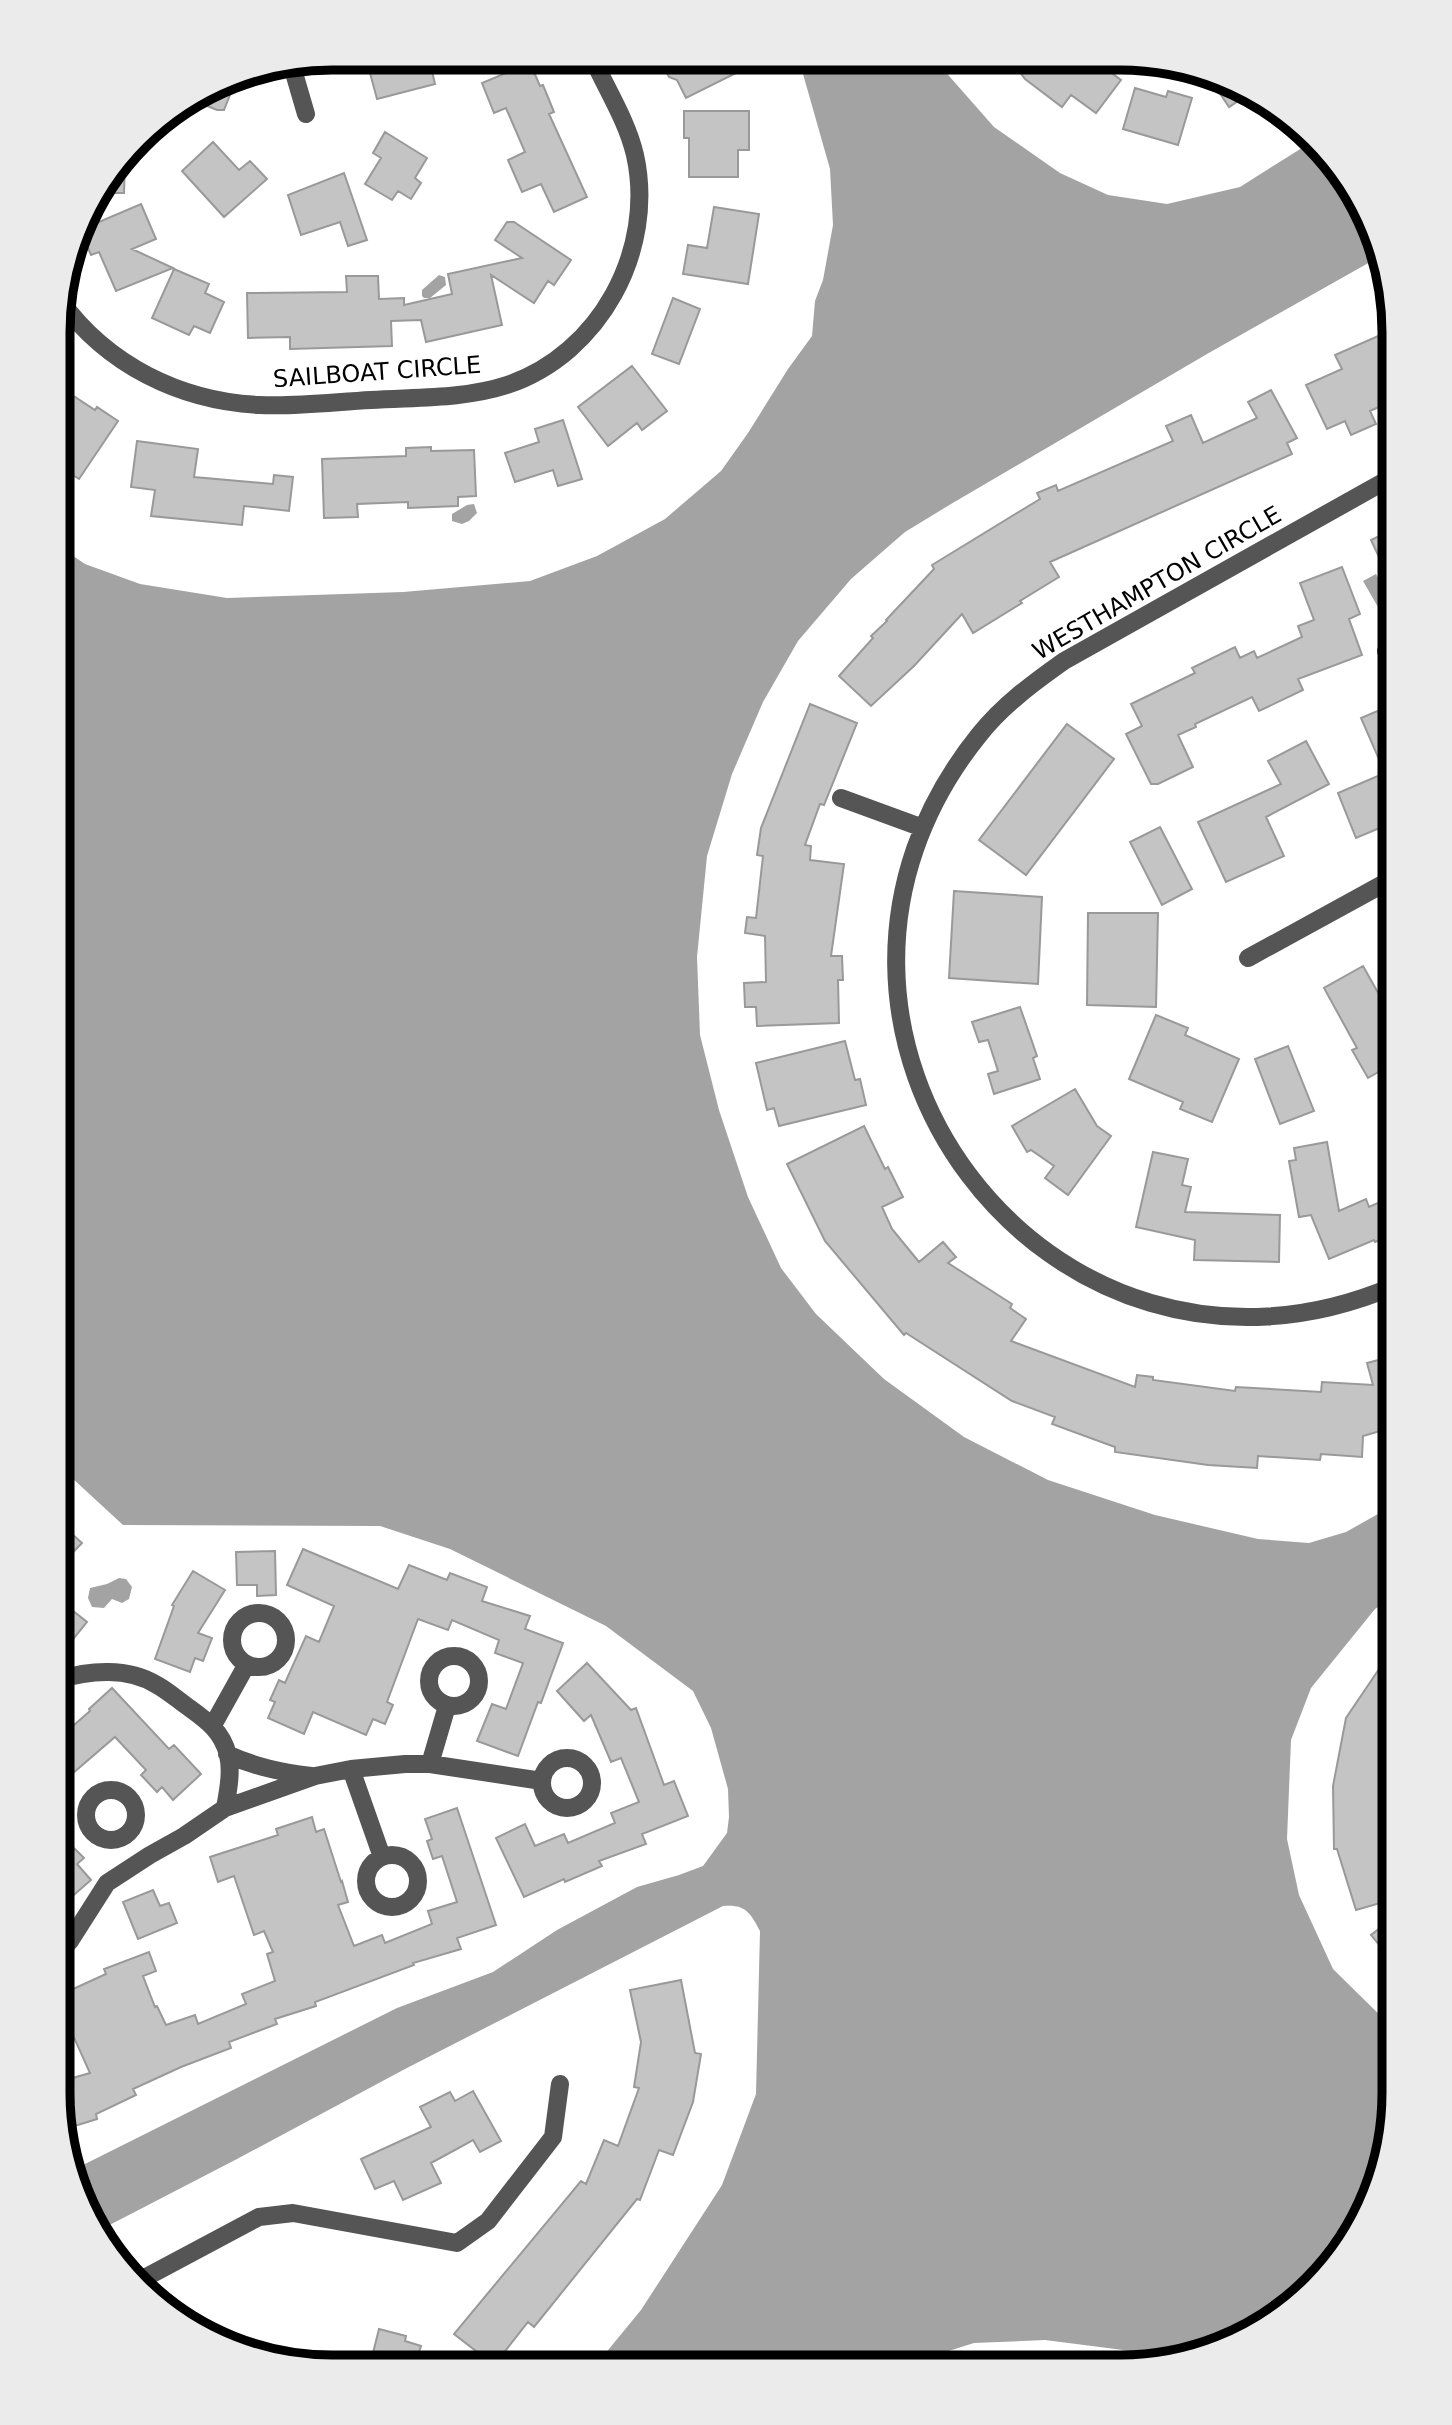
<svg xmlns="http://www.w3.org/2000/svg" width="1452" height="2425" font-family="'DejaVu Sans',sans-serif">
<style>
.water{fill:#a3a3a3}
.building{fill:#c4c4c4;stroke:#999;stroke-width:2}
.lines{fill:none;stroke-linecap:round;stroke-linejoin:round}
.minor{stroke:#555;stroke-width:18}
.labels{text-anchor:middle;stroke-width:5;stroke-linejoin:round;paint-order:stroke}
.street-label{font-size:24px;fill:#000;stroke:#fff}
.rim{fill:none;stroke:#000;stroke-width:9}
</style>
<rect width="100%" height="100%" fill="#fff"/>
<path class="water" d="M796 59 935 60 994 127 1060 173 1108 195 1167 204 1240 187 1313 141 1338 166 1373 228 1379 257 1207 354 951 504 905 532 851 579 798 641 763 702 732 774 707 856 697 957 700 1035 719 1110 748 1197 781 1268 816 1314 884 1379 964 1437 1048 1480 1155 1515 1258 1539 1309 1543 1346 1532 1394 1505V1597L1375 1609 1311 1688 1291 1740 1287 1839 1299 1895 1333 1969 1394 2029V2111L1380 2181 1338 2259 1287 2310 1224 2346 1159 2359 1131 2351 1045 2340 974 2343 898 2367 595 2366 641 2310 722 2185 756 2094 760 1931C750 1912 745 1904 723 1906L405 2069 237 2159 98 2231 79 2197 73 2170 397 2008 493 1972 557 1930 637 1887 679 1875 703 1866 727 1833 729 1817 728 1789 711 1728 693 1691 606 1626 450 1549 380 1526 123 1525 59 1466 60 547 85 564 140 584 227 598 403 592 530 581 597 556 665 519 721 471 748 433 788 369 812 336 815 301 823 280 833 225 830 169 803 74Z
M439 275 445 277 446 285 430 298H424L422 296V290Z
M474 504 477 513 469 521 462 524 452 521V514L467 505Z
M1376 574 1390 600 1378 607 1363 581Z
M119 1578 126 1579 132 1587 129 1599 122 1603 112 1599 104 1608 92 1607 88 1598 90 1588 107 1584Z"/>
<path class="building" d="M366 58H429L435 84 377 99Z
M659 59H734L740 71 686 98 677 80 669 77Z
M1011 60H1069L1083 70 1091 60H1094L1121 80 1096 113 1071 95 1062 107 1025 79Z
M530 63 540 86 543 85 554 112 549 114 587 197 554 212 541 184 522 192 508 160 525 152 506 108 494 113 482 83Z
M1207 74 1225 79 1250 93 1229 107Z
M237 77 224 110H217L193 100 228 79Z
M1135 88 1166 97 1168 91 1192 98 1178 145 1123 129Z
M684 111H749V150H738V177H689V138H684Z
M385 132 427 158 415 178 421 183 411 199 398 191 392 200 365 184 381 158 373 153Z
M213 142 239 170 250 161 267 179 224 217 182 171Z
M125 161 124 193H100L110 179Z
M344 173 367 240 348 246 340 222 301 235 288 195Z
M141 204 156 239 132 249 173 268 116 291 99 252 91 255 80 230Z
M714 207 759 214 748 284 683 274 688 245 707 248Z
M507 222H514L571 260 554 285 548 281 534 303 491 275 502 325 426 342 421 320 391 321 392 346 290 349V337L248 338 247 293 347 292 346 276H378L379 299 404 298V305L452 294 448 274 522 258 495 240Z
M174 269 209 284 205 293 224 302 210 333 194 326 189 335 152 318Z
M673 298 700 309 679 364 652 354Z
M1394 329V400L1370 411 1376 424 1351 435 1345 421 1327 429 1306 385 1342 369 1335 355Z
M632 366 667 411 642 430 637 423 608 446 578 407Z
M60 387 95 410 97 407 118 421 79 479 60 467Z
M1271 390 1297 438 1287 443 1292 454 1050 562 1059 577 1020 601 1022 603 973 633 962 614 914 666 871 706 839 676 873 638 871 636 887 621 886 620 934 569 932 565 1040 499 1037 493 1056 485 1058 491 1173 441 1166 426 1191 415 1203 443 1257 418 1248 402Z
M563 420 582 479 558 486 553 470 515 482 505 453 539 442 535 429Z
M137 441 198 449 194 477 273 484 274 475 293 477 289 511 244 506 242 525 151 516 155 490 131 487Z
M431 447V451L474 450 476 496 458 497V506L408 508V502L357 504 358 517 324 518 322 459 406 456V448Z
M1394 529V589L1371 540Z
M1342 567 1360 614 1349 619 1362 655 1298 679 1303 690 1259 711 1252 697 1195 724 1196 727 1178 735 1193 767 1158 784H1151L1126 734 1142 726 1131 704 1195 673 1192 668 1235 647 1240 658 1254 651 1257 658 1302 637 1298 626 1314 620 1300 583Z
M810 704 857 723 824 805 820 804 805 845 811 846 810 860 844 864 831 956H842L843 980H838L839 1023 757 1026 756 1007H745L744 983 766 982 765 936 745 933 747 917 756 918 763 856 757 855 761 828Z
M1394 704V822L1356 838 1338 793 1385 773 1361 718Z
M1067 724 1114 759 1026 875 979 840Z
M1306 741 1329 784 1266 817 1284 856 1226 882 1198 822 1281 784 1268 761Z
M1160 827 1192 889 1162 905 1130 842Z
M954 891 1042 897 1038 984 949 978Z
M1088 913H1158L1156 1007 1087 1005Z
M1363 966 1394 1021V1063L1368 1078 1352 1050 1357 1048 1324 988Z
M1020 1007 1037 1056 1033 1058 1040 1079 994 1094 988 1074 998 1071 988 1040 979 1042 972 1022Z
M1156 1015 1188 1028 1185 1035 1239 1059 1212 1122 1180 1109 1183 1102 1129 1079Z
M845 1041 855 1080 860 1079 866 1105 779 1126 774 1108 767 1110 756 1063Z
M1288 1046 1314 1111 1280 1124 1255 1059Z
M1075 1089 1097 1126 1111 1136 1068 1195 1045 1178 1054 1166 1031 1150 1027 1152 1012 1126Z
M864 1126 885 1169 888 1167 903 1197 882 1207 892 1229 919 1262 943 1242 956 1257 948 1263 1012 1304 1010 1308 1026 1319 1011 1341 1135 1387 1137 1375 1153 1377V1380L1235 1391 1236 1387 1321 1392 1322 1382 1373 1385 1367 1363 1386 1358 1391 1373 1394 1372V1427L1363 1436 1362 1457 1321 1454 1320 1460 1258 1456 1257 1468 1208 1465 1115 1452V1447L1052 1424 1055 1417 1012 1401 906 1333 904 1335 825 1241 787 1164Z
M1327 1142 1339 1211 1366 1199 1369 1207 1380 1202 1394 1234 1375 1242 1374 1240 1329 1259 1311 1215 1299 1217 1289 1161 1296 1160 1294 1148Z
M1153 1152 1188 1159 1182 1185 1191 1187 1185 1212 1280 1215 1279 1262 1194 1260 1195 1240 1136 1227Z
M58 1521 82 1543 58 1568Z
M303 1549 398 1589 409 1565 447 1580 450 1573 487 1587 482 1601 530 1616 525 1629 563 1643 541 1703 538 1702 518 1756 477 1741 492 1704 506 1709 523 1663 495 1653 499 1640 452 1620 448 1630 418 1619 387 1702 393 1705 385 1724 373 1719 366 1735 313 1712 304 1734 268 1718 275 1702 270 1700 279 1680 285 1683 306 1636 319 1642 334 1606 287 1585Z
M275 1551 276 1595 257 1596V1585H237L236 1552Z
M193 1571 225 1590 198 1633 212 1638 203 1661 195 1658 190 1672 155 1659 174 1606 172 1605Z
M58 1599 87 1622 58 1658Z
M1394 1647V1764L1389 1788 1391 1855 1394 1854V1899L1356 1910 1337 1849H1334L1333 1786 1346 1718Z
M587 1663 631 1710 636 1708 664 1785 674 1781 688 1816 642 1834 646 1844 599 1861 602 1866 565 1882 564 1879 524 1897 496 1838 525 1824 535 1846 564 1834 568 1843 615 1823 611 1813 639 1802 621 1758 611 1762 591 1715 584 1721 557 1691Z
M112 1688 169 1749 174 1745 201 1774 173 1800 162 1787 157 1792 141 1775 146 1770 115 1737 58 1786V1739L90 1711 89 1709Z
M457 1808 496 1925 457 1938 461 1949 413 1963 414 1965 315 2002 316 2006 275 2019 277 2024 229 2042 231 2048 181 2067 133 2089 136 2095 96 2114 97 2119 65 2129 59 2098 67 2096 62 2081 90 2073 72 2033 58 2040V1996L106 1974 104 1969 149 1952 156 1971 143 1976 155 2007 157 2006 166 2025 195 2015 198 2024 246 2004 242 1994 275 1981 267 1954 273 1952 264 1931 254 1935 234 1876 218 1882 210 1857 278 1835 276 1829 312 1817 316 1832 324 1829 341 1882 342 1881 348 1902 338 1905 354 1946 382 1935 385 1943 432 1924 428 1911 457 1902 442 1856 433 1859 427 1841 432 1839 425 1819Z
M58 1843 64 1849 70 1844 84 1858 77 1864 91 1880 68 1900 58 1889Z
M153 1890 160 1906 169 1903 177 1923 138 1939 123 1902Z
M1394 1917V1963L1371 1935Z
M681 1980 695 2053 701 2054 693 2102 673 2155 659 2150 640 2200 637 2199 534 2327 528 2322 494 2365 454 2334 581 2181 586 2184 604 2140 618 2146 639 2088 634 2087 641 2042 630 1990Z
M473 2091 501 2141 480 2152 473 2140 431 2163 441 2183 403 2200 394 2181 375 2189 361 2159 431 2127 420 2107 450 2092 455 2101Z
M379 2329 406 2336 405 2341 421 2346 415 2365H370Z"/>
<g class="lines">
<path class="minor" d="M292 66 306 114
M60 300C107 365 180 401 259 405 296 407 334 402 371 400 416 397 464 399 507 385 600 354 656 250 635 155 627 121 607 90 593 59
M1386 651 1394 647
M841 798 923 828
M1248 958 1394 878
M1394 1286C1049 1433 744 1027 979 735 1003 705 1033 683 1064 661L1394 476
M232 1640a27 27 0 1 1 54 0a27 27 0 1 1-54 0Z
M429 1681a25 25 0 1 1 50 0a25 25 0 1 1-50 0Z
M58 1680C89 1670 128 1667 157 1685 168 1691 178 1700 188 1707 206 1720 222 1731 228 1755 232 1772 228 1791 225 1808
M213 1725 247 1664
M227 1754C255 1767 281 1772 311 1776
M542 1783a25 25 0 1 1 50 0a25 25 0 1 1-50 0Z
M430 1764 447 1706
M351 1769 382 1857
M86 1815a25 25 0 1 1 50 0a25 25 0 1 1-50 0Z
M366 1881a26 26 0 1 1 52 0a26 26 0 1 1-52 0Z
M58 1954 70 1941 107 1883 150 1855 184 1836 225 1808 315 1776 351 1769 405 1764H430L542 1781
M137 2282 259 2217 293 2213 457 2243 488 2221 553 2137 560 2084"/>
</g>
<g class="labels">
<g class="street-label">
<text transform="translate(377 372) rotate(-4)" y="8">SAILBOAT CIRCLE</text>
<text transform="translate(1157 583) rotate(-30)" y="8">WESTHAMPTON CIRCLE</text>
</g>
</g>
<path d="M0 0H1452V2425H0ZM332 70H1120A262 262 0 0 1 1382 332V2093A262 262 0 0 1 1120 2355H332A262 262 0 0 1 70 2093V332A262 262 0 0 1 332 70Z" fill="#ebebeb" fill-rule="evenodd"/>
<path class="rim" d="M332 70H1120A262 262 0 0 1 1382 332V2093A262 262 0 0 1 1120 2355H332A262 262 0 0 1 70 2093V332A262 262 0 0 1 332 70Z"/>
</svg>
